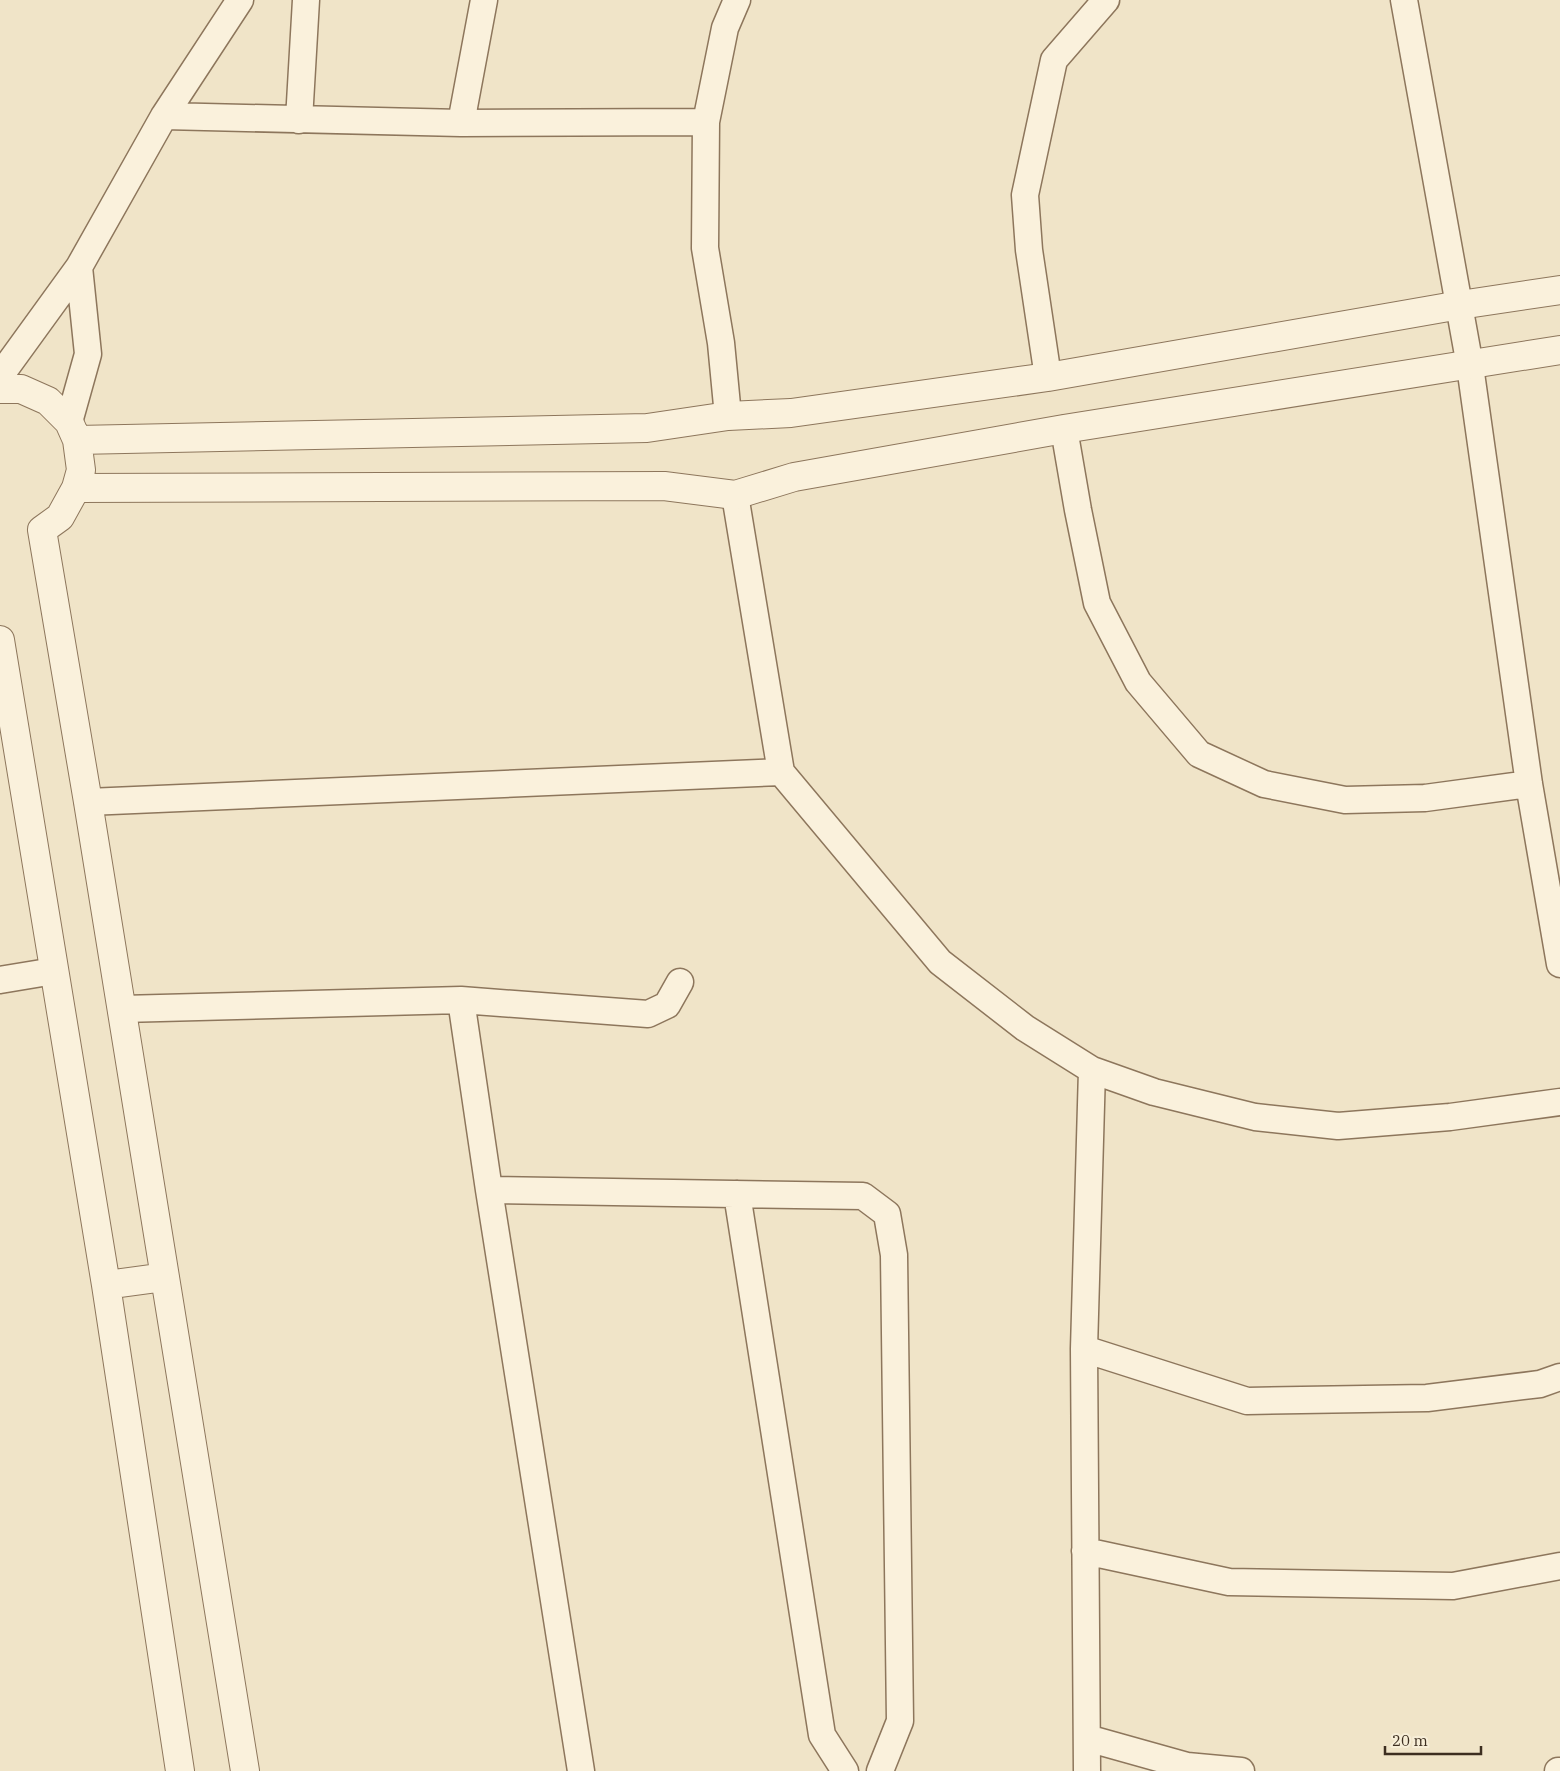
<svg xmlns="http://www.w3.org/2000/svg" width="1560" height="1771" font-family="'IBM Plex Serif',serif">
<style>
.lines{fill:none;stroke-linecap:round;stroke-linejoin:round}
.minor-casing{stroke:#8d765c;stroke-width:29}
.tertiary-casing{stroke:#8d765c;stroke-width:30}
.minor{stroke:#faf1dc;stroke-width:26}
.tertiary{stroke:#faf1dc;stroke-width:28}
</style>
<rect width="100%" height="100%" fill="#f0e4c8"/>
<g class="lines">
<g class="minor-casing">
<path id="minor" d="M1404 0 1470 366 1529 784 1560 964
M164 116 461 123 706 122
M299 120 306 0
M461 123 484 0
M0 376 79 267 164 116 240 0
M1048 377 1029 250 1025 195 1054 60 1106 0
M728 416 721 343 705 248 706 122 725 28 737 0
M69 422 88 354 79 267
M1064 429 1078 510 1097 603 1138 682 1199 754 1264 784 1345 800 1425 798 1529 784
M735 495 781 772 940 962 1025 1028 1092 1070 1154 1092 1255 1117 1338 1126 1450 1117 1560 1102
M88 802 781 772
M0 980 54 971
M461 1000 489 1190 581 1771
M122 1009 461 1000 648 1014 667 1005 680 982
M489 1190 863 1196 887 1214 894 1255 900 1721 880 1771
M737 1194 822 1735 845 1771
M1084 1349 1247 1401 1427 1398 1540 1384 1560 1377
M1085 1551 1229 1582 1453 1586 1560 1566
M1087 1738 1187 1766 1241 1771
M1087 1771 1084 1349 1092 1070
M1558 1771H1560"/>
</g>
<g class="tertiary-casing">
<path id="tertiary" d="M0 389H21L48 401 69 422 77 440 81 470 76 488 60 517 42 530 88 802 245 1771
M77 440 647 428 728 416 791 413 1048 377 1460 305 1560 290
M76 488 664 486 735 495 794 477 1064 429 1560 350
M0 640 106 1285 180 1771
M106 1285 165 1277"/>
</g>
<use href="#minor" class="minor"/>
<use href="#tertiary" class="tertiary"/>
</g>
<path d="M1385 1746v8h96v-8" fill="none" stroke="#3d2e20" stroke-width="2.5"/>
<text x="1392" y="1746" font-size="15" fill="#3d2e20" stroke="#f7eed8" stroke-width="4" paint-order="stroke">20 m</text>
</svg>
